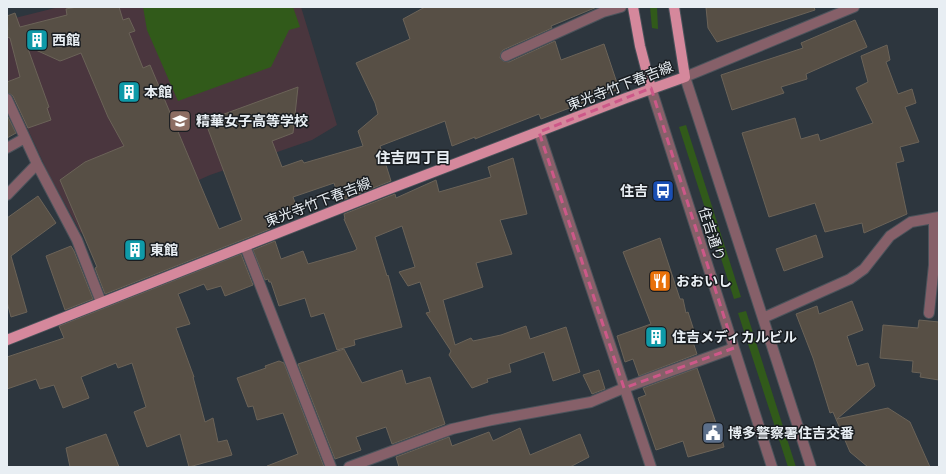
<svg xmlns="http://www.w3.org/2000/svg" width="946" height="474" font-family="'Source Sans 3','Noto Sans JP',sans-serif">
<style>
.education{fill:#4a363e}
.green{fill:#315a1a}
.building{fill:#574f45;stroke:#6b6358}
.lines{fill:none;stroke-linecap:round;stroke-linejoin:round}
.minor-casing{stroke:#4b535b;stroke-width:12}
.major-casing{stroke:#4b535b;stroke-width:12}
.minor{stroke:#866069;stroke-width:10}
.major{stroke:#d5889c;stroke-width:10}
.marked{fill:none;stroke:#cd5889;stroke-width:3;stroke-dasharray:8 5;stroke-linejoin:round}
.labels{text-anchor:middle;stroke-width:3;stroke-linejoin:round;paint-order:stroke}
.poi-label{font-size:14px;font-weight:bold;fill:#e8eef3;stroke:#191d21;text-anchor:start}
.street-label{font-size:14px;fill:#e8eef3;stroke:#191d21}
.neighbourhood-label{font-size:15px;font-weight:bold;fill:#e8eef3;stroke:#191d21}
</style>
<rect width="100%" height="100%" fill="#2d363e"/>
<path class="education" d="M59 7H301L337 125 312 140 210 175 81 233 48 173 7 84V20Z"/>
<path class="green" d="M143 7H293L300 27 289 30 271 67 178 101 147 30Z
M650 7H657L658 29 652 28Z
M686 125 741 297 734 299 679 127Z
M746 311 796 467H788L738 313Z"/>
<path class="building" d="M77 7H119L123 20 129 18 135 31 129 33 143 68 150 65 219 229 242 220 205 121 298 87 293 133 272 141 282 167 302 160 304 163 363 146 358 131 378 114 375 103 356 63 410 39 403 19 425 7H597L551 26 552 28 503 50 501 53 500 58 503 61 509 62 555 41 561 60 604 44 619 89 541 119 539 114 475 139V137L452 146 445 121 380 146 391 181 340 201 334 183 293 197 298 211 267 220 270 229 105 294 95 268 97 267 60 180 85 162 124 146 108 117 81 53 63 60 60 61 27 46 49 107 47 108 51 120 28 128 13 96 10 94 7 93V82L20 77 10 38 7 37V30H8L7 16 15 13 20 27 67 15 66 9Z
M706 7H814L815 10 717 42 708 28Z
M855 20 867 47 806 74 807 79 781 87 784 93 732 110 721 75 803 48 801 43Z
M887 45 890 60 886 62 898 94 912 89 916 103 905 107 919 142 900 147 904 161 896 163 907 214 864 233 862 223 825 232 815 203 769 217 742 133 795 118 801 139 818 134 820 141 873 123 856 88 868 82 861 56Z
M7 115 16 133 7 138Z
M513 158 527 214 500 220 512 254 476 263 483 287 443 300 455 345 471 338 473 341 501 335 526 326 530 339 566 327 580 372 553 381 544 352 509 364 511 372 487 379 488 382 472 388 449 355 451 351 426 313 430 312 420 282 408 286 399 272 415 267 402 226 375 237 387 276 388 275 402 327 354 340 355 345 337 350 324 313 311 317 305 298 279 306 271 282H269L268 279 265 280 253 250 275 241 281 259 303 251 308 264 354 251 357 249 344 219H345L344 214 395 194 396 198 436 180 439 192 491 177 488 167Z
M38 196 56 223 11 256 27 312 11 317 7 302V218Z
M816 235 823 257 784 271 776 249Z
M660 238 680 299H683L686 313 688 312 696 337 692 339 697 354 639 376 633 359 625 362 617 336 651 324 623 252Z
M71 246 74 251 93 299 65 310 46 256Z
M241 254 253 285 225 296 221 286 207 290 204 284 178 294 190 324 176 328 194 377H193L205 422 213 418 218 442 227 440 232 455 189 467 180 434 147 447 134 412 146 407 132 363 118 368 116 363 81 377 89 398 63 408 54 385 40 389 36 379 7 389V357L64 338 59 326Z
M852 301 863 330 847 336 857 366 868 363 875 386 837 419 888 408 910 422 930 467H868L850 452 833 412 830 413 813 358 796 314 817 306 819 314Z
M919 320 939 322V380L920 377 921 373 912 372 913 361 880 358 883 325 918 328Z
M344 349 362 383 402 370 406 384 430 377 445 424 392 444 386 427 356 437 361 450 335 459 298 364Z
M279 361 284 363 324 467H267V466L298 454 290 432 283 413 257 420 253 406 248 407 237 378 266 368 265 366Z
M697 368 716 423H718L724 447 688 457 683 441 656 450 638 398 646 395 643 388Z
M599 370 605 389 592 394 583 375Z
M520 428 530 455 580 434 589 457 570 467H399L396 457 449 437 452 446 489 432 493 441Z
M106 434 119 467H70L66 448Z"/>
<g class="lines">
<g class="minor-casing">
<path id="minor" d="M506 56 603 12 621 7
M651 88 772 467
M7 99 37 164 77 240 101 302
M539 132 651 467
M7 148 25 138
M7 195 37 164
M245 246 331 467
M929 313 934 265V218
M763 318 850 279 864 269 890 236 911 222 939 217
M349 467 452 429 492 420 591 402 624 388 734 348
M811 467 685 77 854 7"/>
</g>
<g class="major-casing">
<path id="major" d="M633 7 640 46 651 88
M7 340 384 191 626 98 685 77 674 7"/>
</g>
<use href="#minor" class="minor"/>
<use href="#major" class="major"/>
</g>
<path class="marked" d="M651 88 734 348 624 388 539 132Z"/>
<defs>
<g id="building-square" transform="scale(1.15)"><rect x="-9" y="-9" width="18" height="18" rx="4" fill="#0f9aa8" stroke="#191d21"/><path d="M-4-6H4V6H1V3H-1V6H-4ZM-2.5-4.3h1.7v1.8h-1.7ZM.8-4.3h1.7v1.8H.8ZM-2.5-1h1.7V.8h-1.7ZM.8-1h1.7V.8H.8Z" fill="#fff"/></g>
<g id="school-square" transform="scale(1.15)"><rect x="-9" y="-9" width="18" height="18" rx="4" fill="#8d6e63" stroke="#191d21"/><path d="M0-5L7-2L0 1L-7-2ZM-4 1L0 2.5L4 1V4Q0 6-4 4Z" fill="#fff"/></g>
<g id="bus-square" transform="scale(1.15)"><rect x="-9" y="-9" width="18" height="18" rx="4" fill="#1a4fb4" stroke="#191d21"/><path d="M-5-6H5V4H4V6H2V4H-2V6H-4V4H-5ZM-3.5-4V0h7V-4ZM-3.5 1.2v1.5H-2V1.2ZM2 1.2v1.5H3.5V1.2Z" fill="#fff"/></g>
<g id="restaurant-square" transform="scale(1.15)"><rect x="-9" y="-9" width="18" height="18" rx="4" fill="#e8710a" stroke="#191d21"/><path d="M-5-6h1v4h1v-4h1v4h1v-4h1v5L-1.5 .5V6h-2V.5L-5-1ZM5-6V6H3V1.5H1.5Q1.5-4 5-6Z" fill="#fff"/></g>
<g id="civic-square" transform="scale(1.15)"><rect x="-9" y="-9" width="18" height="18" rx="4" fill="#5c6f8a" stroke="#191d21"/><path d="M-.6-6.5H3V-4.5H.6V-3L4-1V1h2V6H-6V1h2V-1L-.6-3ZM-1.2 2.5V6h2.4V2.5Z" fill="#fff"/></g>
</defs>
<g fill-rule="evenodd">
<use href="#building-square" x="37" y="40"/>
<use href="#building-square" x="129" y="92"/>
<use href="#school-square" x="180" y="121"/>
<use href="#bus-square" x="663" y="191"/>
<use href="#building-square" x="135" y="250"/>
<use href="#restaurant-square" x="660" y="281"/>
<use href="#building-square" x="656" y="337"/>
<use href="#civic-square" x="713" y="433"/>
</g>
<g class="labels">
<g class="poi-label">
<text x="52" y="45">西館</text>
<text x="144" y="97">本館</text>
<text x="196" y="126">精華女子高等学校</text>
<text x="648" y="196" text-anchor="end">住吉</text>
<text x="150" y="255">東館</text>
<text x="676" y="286">おおいし</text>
<text x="672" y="342">住吉メディカルビル</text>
<text x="728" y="438">博多警察署住吉交番</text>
</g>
<g class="street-label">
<text transform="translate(620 86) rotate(-21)" y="5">東光寺竹下春吉線</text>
<text transform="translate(318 202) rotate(-21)" y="5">東光寺竹下春吉線</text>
<text transform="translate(712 234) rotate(72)" y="5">住吉通り</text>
</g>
<g class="neighbourhood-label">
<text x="413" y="163">住吉四丁目</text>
</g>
</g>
<rect width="946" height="474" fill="none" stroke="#e8eef3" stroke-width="16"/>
</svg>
